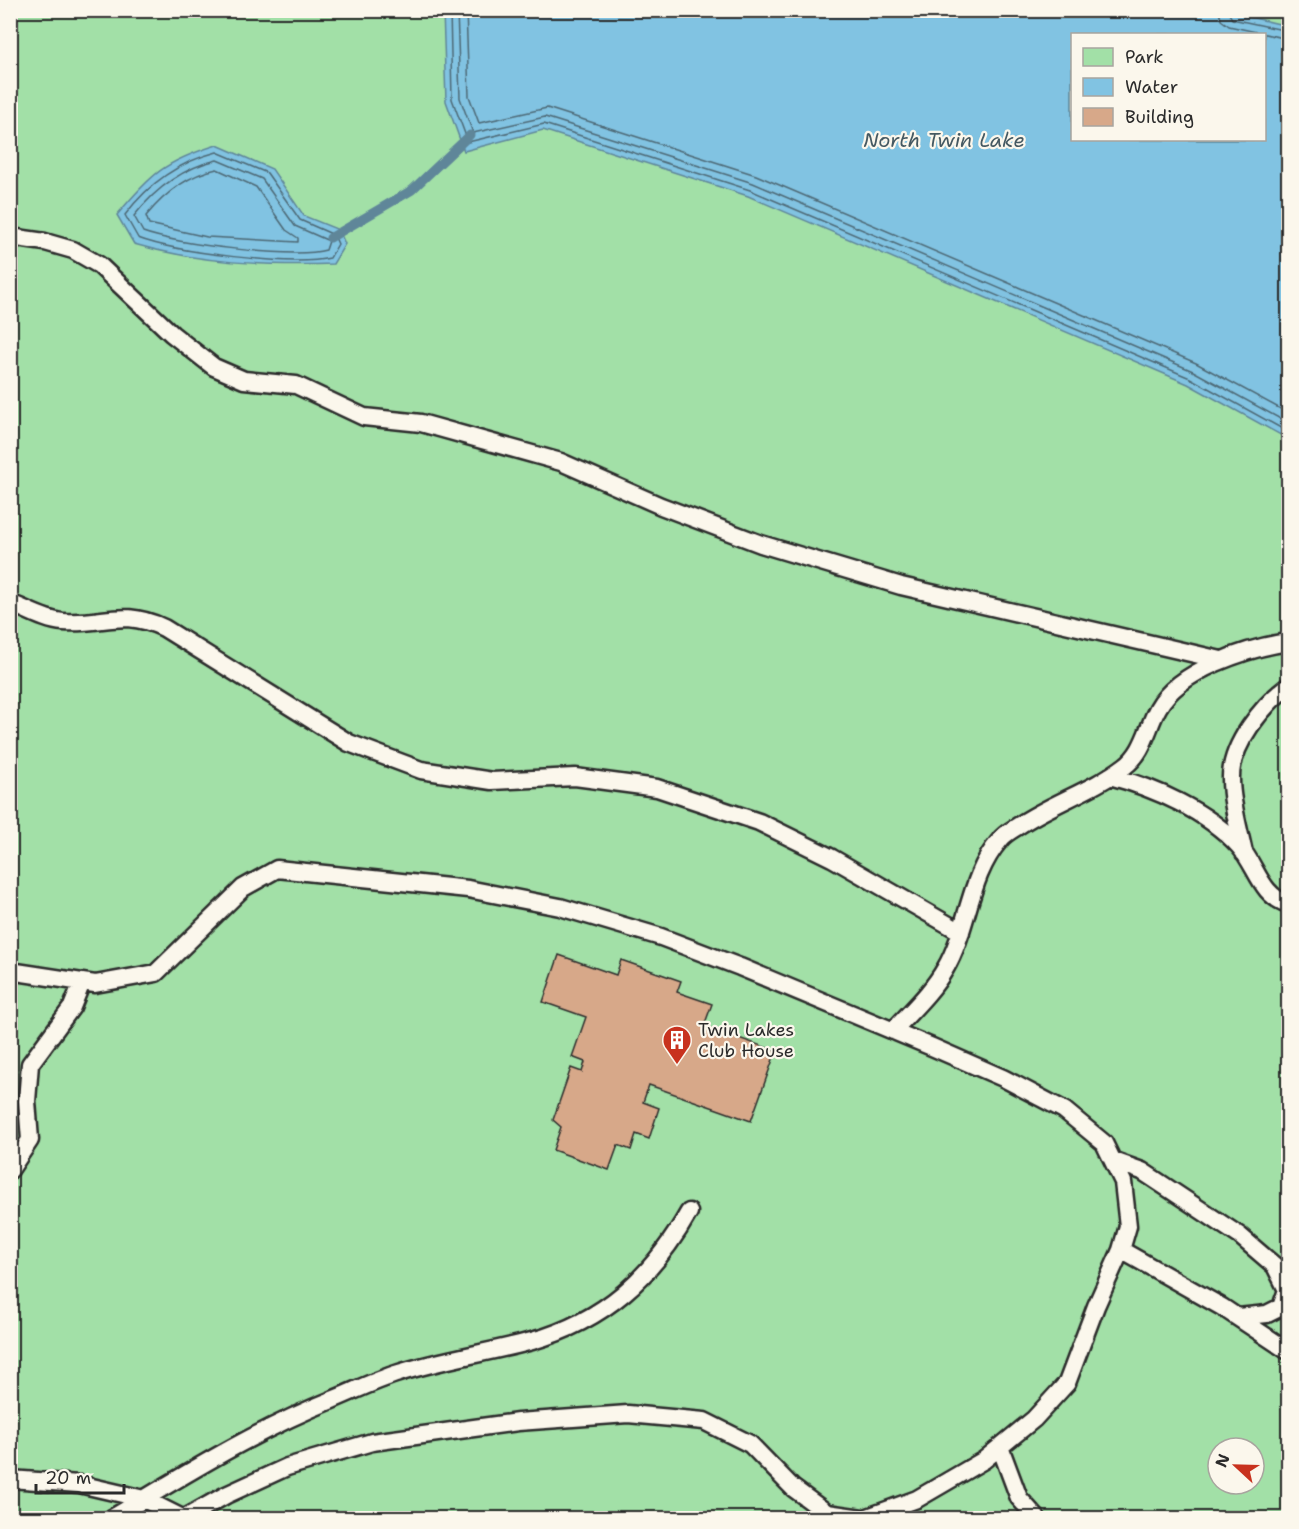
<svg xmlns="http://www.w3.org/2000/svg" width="1299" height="1529" font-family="'Shantell Sans',sans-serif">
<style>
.green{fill:#a2e0a7;stroke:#668669;stroke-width:1.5;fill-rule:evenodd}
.water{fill:#81c3e2;stroke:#5f8699;stroke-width:1.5;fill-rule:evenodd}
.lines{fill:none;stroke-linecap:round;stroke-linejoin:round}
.shore{stroke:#4d6874;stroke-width:1.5}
.stream{stroke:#5f8699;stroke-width:9}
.building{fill:#d7a889;stroke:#2b2b2b;stroke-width:1.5}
.service-casing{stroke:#2b2b2b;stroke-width:21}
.service{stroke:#fbf7ec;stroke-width:16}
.labels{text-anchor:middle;stroke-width:4.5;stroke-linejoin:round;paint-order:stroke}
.poi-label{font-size:18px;fill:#2b2b2b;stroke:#fbf7ec;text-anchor:start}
.water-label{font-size:20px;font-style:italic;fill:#455962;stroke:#fbf7ec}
</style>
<rect width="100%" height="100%" fill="#fbf7ec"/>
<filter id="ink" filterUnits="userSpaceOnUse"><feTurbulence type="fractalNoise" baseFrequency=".0167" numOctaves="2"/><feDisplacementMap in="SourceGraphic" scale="12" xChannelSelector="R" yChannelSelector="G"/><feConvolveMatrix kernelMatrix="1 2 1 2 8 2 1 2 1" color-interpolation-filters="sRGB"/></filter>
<g filter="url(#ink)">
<path class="green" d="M11 11H1288V1518H11ZM1072 34H1264V140H1072ZM1218 1448H1254V1484H1218Z"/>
<path class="water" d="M1220 10 1288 26V439L1188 384 748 196 543 130 464 151 446 101 443 11ZM1072 34H1264V140H1072Z
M217 145 272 169 304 216 339 230 345 244 333 264C266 266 198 263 134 244L117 215C151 174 165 161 217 145Z"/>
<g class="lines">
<path class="shore" d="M450 10 452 99 468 142 544 124 750 190 1190 378 1288 432
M457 10 460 98 473 133 545 117 753 183 1193 371 1288 423
M466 10 469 96 479 123 547 108 756 175 1196 363 1288 413
M1219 10 1221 20 1229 26 1288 39
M1227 10 1232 19 1288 31
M217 152 267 173 300 220 334 235 338 244 330 258C292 267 175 252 138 238L125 215C149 183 178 162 217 152Z
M217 160 262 179 295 226 329 241 326 250C294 259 175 244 143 232L134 216C156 188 182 168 217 160Z
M217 169 256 187 286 230 298 238V242L207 237 149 224 146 216C165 193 187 175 217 169Z"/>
<path class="stream" d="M330 238 412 190 470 135"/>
</g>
<path class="building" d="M559 955 616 975 621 960 681 981 677 992 712 1004 704 1026 776 1051 751 1121 649 1085 643 1102 659 1108 649 1139 636 1134 631 1150 618 1145 609 1170 553 1150 561 1127 553 1120 571 1068 582 1072 585 1062 572 1057 586 1017 543 1002Z"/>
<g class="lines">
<g class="service-casing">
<path id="service" d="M10 237 45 242 73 250 99 265 172 334 214 367 244 380 296 385 364 417 421 423 561 462 661 506 761 544 901 586 1221 660
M10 603C26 609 46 621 63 622 106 625 121 608 164 628L349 743 421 770 492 781 575 777 657 788 759 822 832 858 961 932
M1110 776C1155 788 1207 811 1239 846 1257 866 1260 895 1288 904
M1244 853C1239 829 1231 803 1231 779 1230 745 1263 705 1288 686
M10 971 95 984 156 973 243 888 277 869 468 889 560 907 661 937 740 967 932 1047 1003 1078 1064 1110 1104 1143 1123 1182 1128 1226 1121 1250 1096 1306 1067 1383 1034 1419 984 1460 917 1499 865 1518
M893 1031C910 1012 932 992 945 969 969 928 968 877 1000 840 1004 834 1012 830 1018 826 1052 803 1092 791 1125 766 1144 752 1147 728 1158 708 1179 670 1248 648 1288 642
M1114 1161 1142 1171 1240 1236 1275 1266 1287 1290 1281 1307 1267 1314 1238 1317
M10 1170 30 1140 27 1101 30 1064 72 1007 82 982
M1121 1250 1222 1307 1288 1351
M1000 1447 1019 1498 1037 1518
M10 1479 79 1484 144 1499 182 1518
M112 1518C183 1476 254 1431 332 1400 354 1391 376 1380 399 1373 443 1359 488 1353 532 1341 604 1321 653 1276 689 1212
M185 1518 226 1495 287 1467 372 1442 518 1422 628 1414 704 1421 750 1444 793 1488 827 1513 862 1518"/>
</g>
<use href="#service" class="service"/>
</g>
</g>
<defs>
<g id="building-pin" transform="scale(1.5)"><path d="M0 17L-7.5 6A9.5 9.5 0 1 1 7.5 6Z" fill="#c8321e" stroke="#fbf7ec"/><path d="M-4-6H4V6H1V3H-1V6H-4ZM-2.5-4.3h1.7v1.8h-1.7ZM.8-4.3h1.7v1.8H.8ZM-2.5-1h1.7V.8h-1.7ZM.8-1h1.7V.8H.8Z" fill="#fff"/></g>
</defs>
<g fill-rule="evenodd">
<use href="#building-pin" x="677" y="1040"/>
</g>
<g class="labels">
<g class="poi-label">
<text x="698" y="1036">Twin Lakes<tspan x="698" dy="21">Club House</tspan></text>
</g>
<g class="water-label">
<text x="944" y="147">North Twin Lake</text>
</g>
</g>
<rect width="1299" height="1529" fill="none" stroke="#fbf7ec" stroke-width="36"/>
<rect x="18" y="18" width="1263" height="1493" fill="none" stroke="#2b2b2b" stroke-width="2" filter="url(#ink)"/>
<rect x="1071" y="33" width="195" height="108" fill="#fbf7ec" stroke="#a8a59f" stroke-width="1.5"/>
<rect x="1083" y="48" width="30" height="18" fill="#a2e0a7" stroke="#a8a59f" stroke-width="1.5"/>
<text x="1125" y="63" font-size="18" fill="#2b2b2b">Park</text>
<rect x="1083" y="78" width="30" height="18" fill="#81c3e2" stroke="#a8a59f" stroke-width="1.5"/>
<text x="1125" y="93" font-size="18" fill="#2b2b2b">Water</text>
<rect x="1083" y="108" width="30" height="18" fill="#d7a889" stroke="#a8a59f" stroke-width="1.5"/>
<text x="1125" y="123" font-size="18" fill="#2b2b2b">Building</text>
<g transform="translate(1236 1466) rotate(292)"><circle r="28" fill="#fbf7ec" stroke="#a8a59f" stroke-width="1.5"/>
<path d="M0-4.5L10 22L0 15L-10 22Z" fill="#c8321e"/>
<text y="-9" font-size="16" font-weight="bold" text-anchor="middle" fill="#2b2b2b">N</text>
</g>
<path d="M36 1484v9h88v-9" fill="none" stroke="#2b2b2b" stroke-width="3"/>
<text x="45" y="1484" font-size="18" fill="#2b2b2b" stroke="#fbf7ec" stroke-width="4.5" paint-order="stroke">20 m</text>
</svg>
